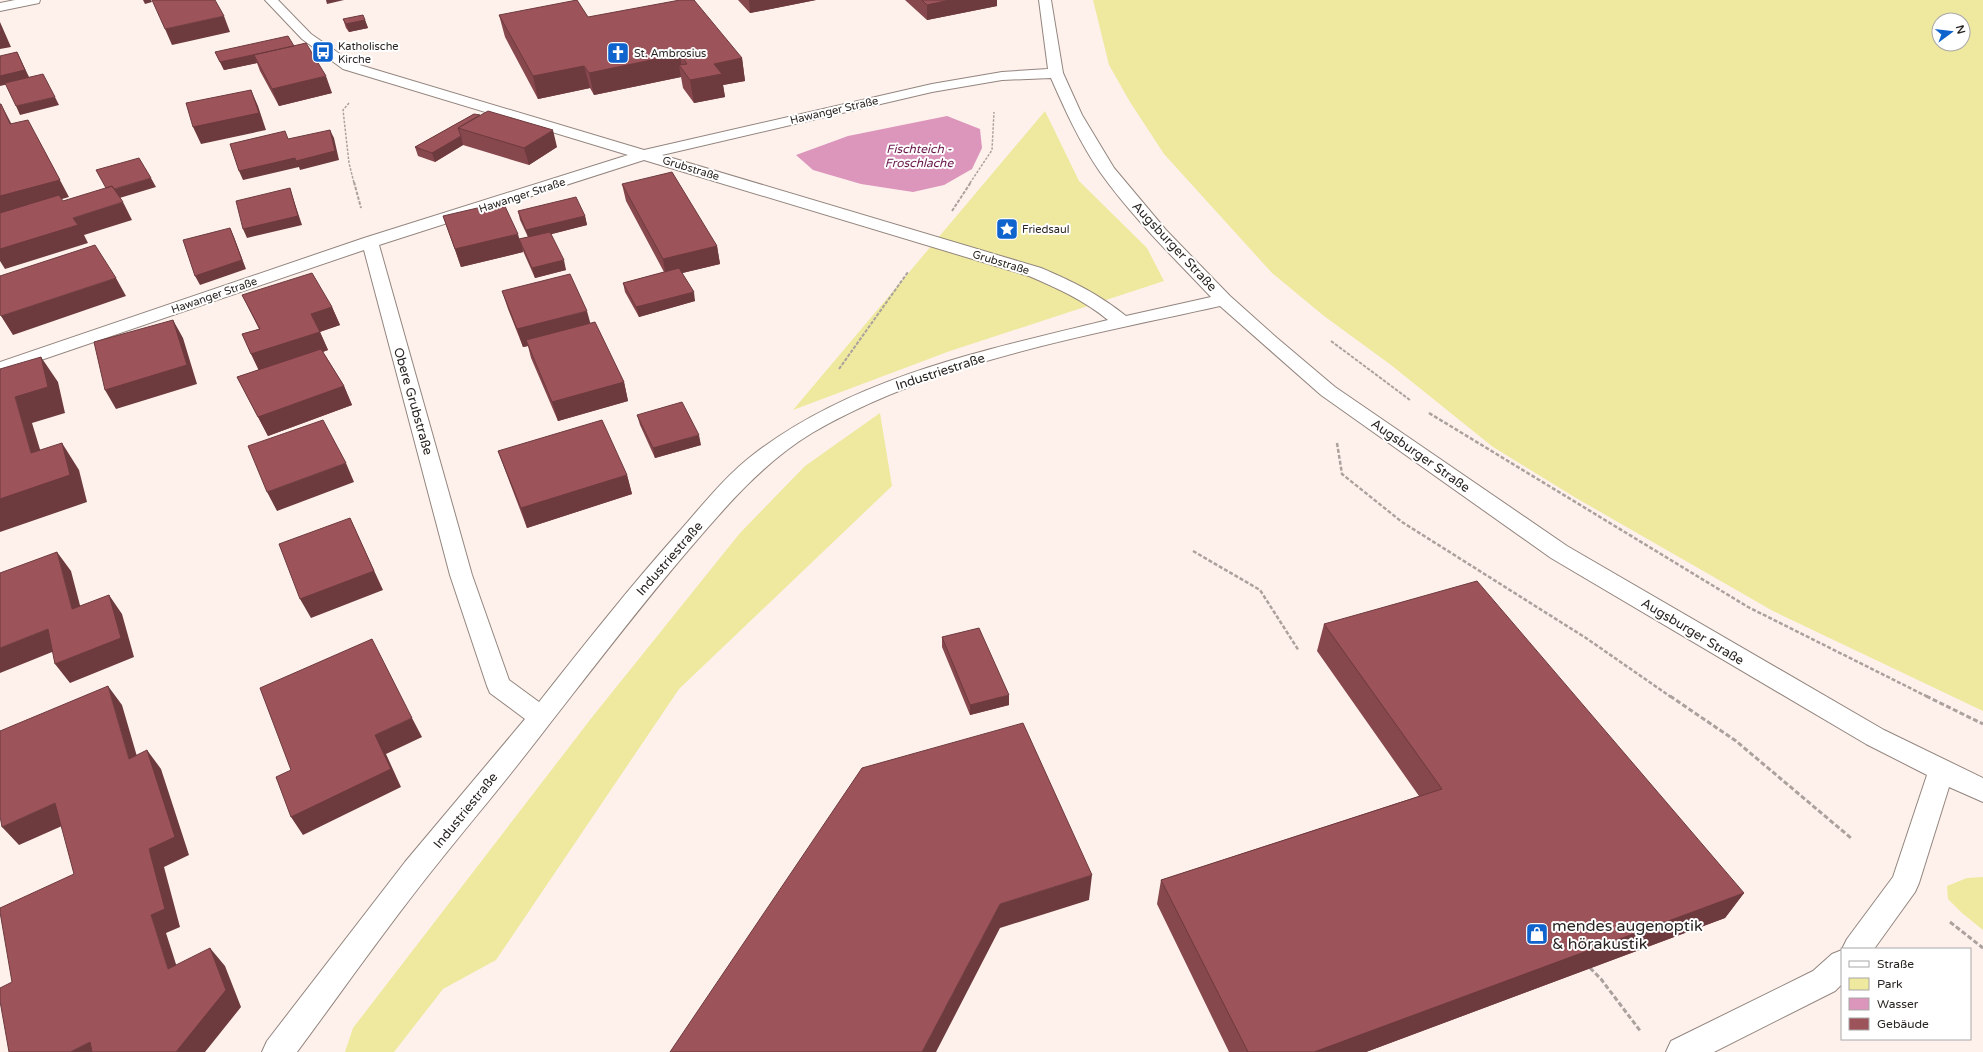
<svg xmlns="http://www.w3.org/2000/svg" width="1983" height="1052" font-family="'Varela Round',sans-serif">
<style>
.green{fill:#eee99e;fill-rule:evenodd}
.water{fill:#dc95bb}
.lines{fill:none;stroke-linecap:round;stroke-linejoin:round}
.minor-casing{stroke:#93857e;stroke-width:2}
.path-far3{stroke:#aba19d;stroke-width:1.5;stroke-dasharray:2.5 1.5;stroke-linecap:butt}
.path-far2{stroke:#aba19d;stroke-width:2;stroke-dasharray:3.5 1.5;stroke-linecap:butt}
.path-far1{stroke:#aba19d;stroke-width:2.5;stroke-dasharray:4 2;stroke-linecap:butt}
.path{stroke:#aba19d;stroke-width:3;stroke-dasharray:5 2.5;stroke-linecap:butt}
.minor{fill:#fff;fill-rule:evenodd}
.wall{fill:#86474d}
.shaded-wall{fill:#6d3a3e}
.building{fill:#9c5359;stroke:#6d3a3e}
.labels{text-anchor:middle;stroke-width:4;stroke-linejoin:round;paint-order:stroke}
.far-poi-label{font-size:11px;fill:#2a2522;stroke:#fff;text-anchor:start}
.far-street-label{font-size:11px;fill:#2a2522;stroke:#fff}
.far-water-label{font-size:12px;font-style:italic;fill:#6a184c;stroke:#fff}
.street-label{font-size:13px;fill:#2a2522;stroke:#fff}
.near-poi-label{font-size:16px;fill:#2a2522;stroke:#fff;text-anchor:start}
</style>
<rect width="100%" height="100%" fill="#fef1ec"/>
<path class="green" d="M1093 0H1983V711L1773 611 1576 498 1493 447 1391 365 1324 316 1272 273 1164 154 1130 102 1109 65ZM1939 20H1963V44H1939Z
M1045 111 1079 181 1147 248 1164 281 950 351 793 410Z
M880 413 892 486 679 689 496 960 443 989 394 1052H345L353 1028 593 716 740 533 805 466Z
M1983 877V930L1962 913 1948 899 1947 886 1967 878Z"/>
<path class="water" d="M947 116 980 129 982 148 972 169 944 185 913 192 861 184 813 170 796 155 848 136Z"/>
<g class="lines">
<g class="minor-casing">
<path id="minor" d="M15 0H40L39 3 0 11V3Z
M265 0H278L311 34 353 63 644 150 932 84 1002 72 1048 69 1039 0H1051L1063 73 1082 115 1114 168 1166 230 1230 296 1277 338 1335 387 1567 546 1884 730 1983 778V802L1949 787 1919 883 1915 892 1874 949H1842L1847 939 1893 877 1927 775 1866 744 1551 558 1321 395 1220 306C1085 336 933 362 812 433 764 462 727 505 691 547 642 604 597 663 551 722 511 775 468 825 427 877 382 934 340 994 297 1052H262L267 1041 405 862 525 719 490 693 487 686 450 575 364 250 0 374V362L364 238 628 155 343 69 302 39ZM1051 78C1065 110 1080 143 1100 172 1132 217 1173 257 1211 297L1126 316C1098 294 1074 282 1041 268L662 155 932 92 1002 80ZM644 160 1029 276C1057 288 1084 300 1108 320 986 350 856 376 754 454 725 476 701 507 677 534 629 588 584 645 539 702L509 680 472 575 379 245Z
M1842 950V984L1835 991 1714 1052H1666L1671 1041 1813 971 1832 954Z"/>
</g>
<path class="path-far3" d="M349 103 343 110 349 163 354 183
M970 183 992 150 994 112"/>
<path class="path-far2" d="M354 182 361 208
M952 211 971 182
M1331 341 1410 400
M839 369 908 272"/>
<path class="path-far1" d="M1429 413 1748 607 1928 697
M1337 443 1342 474 1402 522 1586 638 1671 697
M1193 551 1260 590 1299 651"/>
<path class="path" d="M1670 696 1736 741 1851 838
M1926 696 1983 724
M1950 922 1983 948
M1590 968 1601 979 1641 1032"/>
<use href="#minor" class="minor"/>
</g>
<path class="wall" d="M738 0H816L750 13Z
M905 0H997V6L927 20Z
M499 15 588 17 742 58 745 81 723 85 725 97 694 103 683 88 681 77 594 95 590 88 538 99 505 37Z
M343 19 365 20 368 28 349 32 346 28Z
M294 46 332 93 279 106 260 71 257 63 224 70 215 52Z
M474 114 557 147 529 165 463 145 435 162 418 156 415 147Z
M622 184 717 246 720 264 682 273 695 301 639 317 625 292 623 283 664 272 626 201Z
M518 211 585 216 587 225 551 234 566 270 535 278 523 251V252L461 267 443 216 519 239 528 237 520 220Z
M502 291 590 323 624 382 628 401 558 421 531 358 528 346 523 347 508 309Z
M242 295 332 307 340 325 320 332 328 350 323 352 344 386 352 405 268 436 237 377 259 370 242 334 259 329Z
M637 415 701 445 655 458 640 425Z
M498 451 627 475 632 494 527 528 505 470Z
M1324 624 1744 893 1725 918 1366 1052H1229L1157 904 1161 880 1419 796 1317 651Z
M942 637 1009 705 970 715 942 647Z"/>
<path class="shaded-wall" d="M143 0H151L152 2 145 4Z
M326 0H344L327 4Z
M749 0H816L750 13Z
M950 0H997V6L927 20V5Z
M224 16 230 32 172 45 165 29Z
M365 20 368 28 349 32 346 24Z
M0 22 11 47 0 49Z
M294 46 254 55 257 63 224 70 220 62Z
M17 52 30 79 0 86V76Z
M680 54 682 70 679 65 681 77 594 95 589 73Z
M742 58 745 81 723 85 725 97 694 103 690 80 714 64Z
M584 66 590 88 538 99 533 76Z
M326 76 332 93 279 106 272 89Z
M251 90 258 106 266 130 201 144 193 127Z
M55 97 59 105 20 115 16 106Z
M1 104 10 121 20 141 10 124Z
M330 130 334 138 339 160 300 170 299 167 243 180 239 171Z
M553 130 557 147 529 165 524 148Z
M461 136 463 145 435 162 432 153Z
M37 137 69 197 0 217V196Z
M151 178 156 187 113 200 108 191Z
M290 188 293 198 302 225 247 238 243 229Z
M123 202 132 220 84 235 88 243 5 269 0 261V249L73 218Z
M585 216 587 225 529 240 526 230Z
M230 228 234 237 246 269 200 285 195 276Z
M518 234 523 252 461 267 455 249Z
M717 246 720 264 666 277 663 259Z
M564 260 566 270 535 278 532 268Z
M116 278 126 296 13 335 1 316Z
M694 292 695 301 639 317 636 307Z
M332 307 340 325 319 332 311 314Z
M587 311 592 329 526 340 528 346 523 347 517 329Z
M173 320 183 338 197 384 116 409 105 390Z
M320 332 328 350 260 373 251 354Z
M41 357 58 382 65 413 32 423 49 479 31 453 15 397Z
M624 382 628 401 558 421 552 402Z
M344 386 352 405 268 436 258 417Z
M699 435 701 445 655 458 653 448Z
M62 443 79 470 87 502 0 532V499Z
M346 463 354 482 277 511 267 492Z
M627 475 632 494 527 528 521 508Z
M350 518 383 590 311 618 300 599Z
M57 552 71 571 86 628 72 609Z
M109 595 122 614 134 657 70 683 55 664Z
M48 629 62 648 0 673V648Z
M108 686 122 705 143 777 129 759Z
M1009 695V705L970 715V705Z
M412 718 422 737 386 754 401 787 303 835 291 817 375 735Z
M147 750 161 769 189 855 164 867 180 927 166 933 183 986 168 969 151 915Z
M55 803 71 822 19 845 2 827Z
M1092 875 1089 900 1000 928 936 1052H922L1000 904Z
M1744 893 1725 918 1366 1052H1314Z
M210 948 225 966 241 1007 205 1052H176Z
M90 1042 101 1052H70Z"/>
<path class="building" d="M152 0H215L224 16 165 29Z
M577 0 588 17 680 0H694L742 58 714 64 722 74 690 80 679 65 687 64 680 54 589 73 584 66 533 76 499 15Z
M922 0H950L927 5Z
M363 15 365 20 346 24 343 19Z
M0 26 2 31H0Z
M288 36 294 46 220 62 215 52Z
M306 43 326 76 272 89 254 55Z
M17 52 25 70 0 76V56Z
M43 74 55 97 16 106 5 83Z
M251 90 259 113 193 127 186 103Z
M0 104H1L10 124 28 120 60 180 0 196Z
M488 111 553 130 524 148 458 128Z
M474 114 480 115 458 128 461 136 432 153 415 147Z
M330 130 335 151 296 161 295 158 239 171 230 144 285 131 288 139Z
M139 158 151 178 114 189 112 186 106 188 96 170Z
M672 172 717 246 663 259 622 184Z
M112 186 123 202 73 218 78 225 0 249V213L59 195 63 201Z
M290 188 298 216 243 229 236 201Z
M576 197 585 216 526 230 518 211Z
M503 202 518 234 455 249 443 216Z
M230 228 242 260 195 276 183 240Z
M550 232 564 260 532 268 519 239Z
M95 245 116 278 1 316 0 314V276Z
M679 268 694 292 636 307 623 283Z
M312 273 332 307 311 314 320 332 251 354 242 334 260 329 242 295Z
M570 274 587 311 517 329 502 291Z
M173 320 187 365 105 390 94 342Z
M595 322 624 382 552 402 526 340Z
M321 349 344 386 258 417 237 377Z
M41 357 48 387 15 397 31 453 62 443 70 475 0 499V369Z
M682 402 699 435 653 448 637 415Z
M323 420 346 463 267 492 248 446Z
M602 420 627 475 521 508 498 451Z
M350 518 374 571 300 599 279 544Z
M57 552 72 609 109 595 121 638 55 664 48 629 0 648V573Z
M1477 581 1744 893 1314 1052H1248L1161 880 1442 789 1324 624Z
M979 628 1009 695 970 705 942 637Z
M372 639 412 718 375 735 391 769 291 817 276 777 291 770 260 688Z
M108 686 129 759 147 750 175 837 149 849 165 909 151 915 168 969 210 948 226 990 176 1052H92L90 1042 70 1052H9L0 1001V988L12 982 0 912V908L74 874 55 803 2 827 0 816V731Z
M1023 723 1092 875 1000 904 922 1052H670L862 768Z"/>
<defs>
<g id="bus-square" transform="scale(1.15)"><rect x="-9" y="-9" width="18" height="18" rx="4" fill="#0f63cc" stroke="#fff"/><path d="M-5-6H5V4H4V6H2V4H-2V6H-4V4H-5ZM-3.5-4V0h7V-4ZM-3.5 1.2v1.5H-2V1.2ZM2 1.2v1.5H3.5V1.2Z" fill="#fff"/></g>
<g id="church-square" transform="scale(1.15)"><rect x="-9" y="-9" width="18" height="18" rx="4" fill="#0f63cc" stroke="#fff"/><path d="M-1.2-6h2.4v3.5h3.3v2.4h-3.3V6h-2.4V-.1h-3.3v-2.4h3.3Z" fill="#fff"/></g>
<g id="sight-square" transform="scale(1.15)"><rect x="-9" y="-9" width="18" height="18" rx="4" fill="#0f63cc" stroke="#fff"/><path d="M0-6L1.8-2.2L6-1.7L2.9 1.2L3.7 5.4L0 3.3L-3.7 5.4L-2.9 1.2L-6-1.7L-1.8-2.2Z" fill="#fff"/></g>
<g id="shop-square" transform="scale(1.15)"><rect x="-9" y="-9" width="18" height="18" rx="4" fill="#0f63cc" stroke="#fff"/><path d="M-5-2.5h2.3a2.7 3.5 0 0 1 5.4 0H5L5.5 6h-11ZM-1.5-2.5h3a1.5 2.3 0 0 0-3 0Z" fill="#fff"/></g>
</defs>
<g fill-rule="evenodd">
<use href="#bus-square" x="323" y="52"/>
<use href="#church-square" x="618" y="53"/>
<use href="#sight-square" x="1007" y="229"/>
<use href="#shop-square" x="1537" y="934"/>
</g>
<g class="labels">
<g class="far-poi-label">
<text x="338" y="50">Katholische<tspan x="338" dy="13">Kirche</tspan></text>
<text x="634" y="57">St. Ambrosius</text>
<text x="1022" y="233">Friedsaul</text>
</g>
<g class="far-street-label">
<text transform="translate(834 110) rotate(-13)" y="4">Hawanger Straße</text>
<text transform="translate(691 168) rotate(17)" y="4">Grubstraße</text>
<text transform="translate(522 195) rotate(-18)" y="4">Hawanger Straße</text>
<text transform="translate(1001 262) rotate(17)" y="4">Grubstraße</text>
<text transform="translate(214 295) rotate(-19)" y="4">Hawanger Straße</text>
</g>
<g class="far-water-label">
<text x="919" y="153">Fischteich -<tspan x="919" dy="14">Froschlache</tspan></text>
</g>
<g class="street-label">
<text transform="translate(1175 246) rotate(47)" y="5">Augsburger Straße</text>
<text transform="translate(940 371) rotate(-18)" y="5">Industriestraße</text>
<text transform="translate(414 401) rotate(74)" y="5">Obere Grubstraße</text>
<text transform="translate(1421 455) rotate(35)" y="5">Augsburger Straße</text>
<text transform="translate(669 558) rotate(-49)" y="5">Industriestraße</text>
<text transform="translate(1693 631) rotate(31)" y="5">Augsburger Straße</text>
<text transform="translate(465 810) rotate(-51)" y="5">Industriestraße</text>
</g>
<g class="near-poi-label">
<text x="1552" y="931">mendes augenoptik<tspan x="1552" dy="18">&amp; hörakustik</tspan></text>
</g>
</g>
<rect x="1841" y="948" width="130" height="92" fill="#ffffff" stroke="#aaa8a7"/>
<rect x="1849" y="961" width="20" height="6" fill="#ffffff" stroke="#aaa8a7"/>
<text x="1877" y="968" font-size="12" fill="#2a2522">Straße</text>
<rect x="1849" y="978" width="20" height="12" fill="#eee99e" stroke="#aaa8a7"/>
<text x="1877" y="988" font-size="12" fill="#2a2522">Park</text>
<rect x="1849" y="998" width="20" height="12" fill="#dc95bb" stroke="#aaa8a7"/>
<text x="1877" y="1008" font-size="12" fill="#2a2522">Wasser</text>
<rect x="1849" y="1018" width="20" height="12" fill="#9c5359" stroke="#aaa8a7"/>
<text x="1877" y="1028" font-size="12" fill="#2a2522">Gebäude</text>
<g transform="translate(1951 32) rotate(75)"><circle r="19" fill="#ffffff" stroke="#aaa8a7"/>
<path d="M0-3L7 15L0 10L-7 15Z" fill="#0f63cc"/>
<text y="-6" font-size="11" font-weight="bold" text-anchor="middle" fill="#2a2522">N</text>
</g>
</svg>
